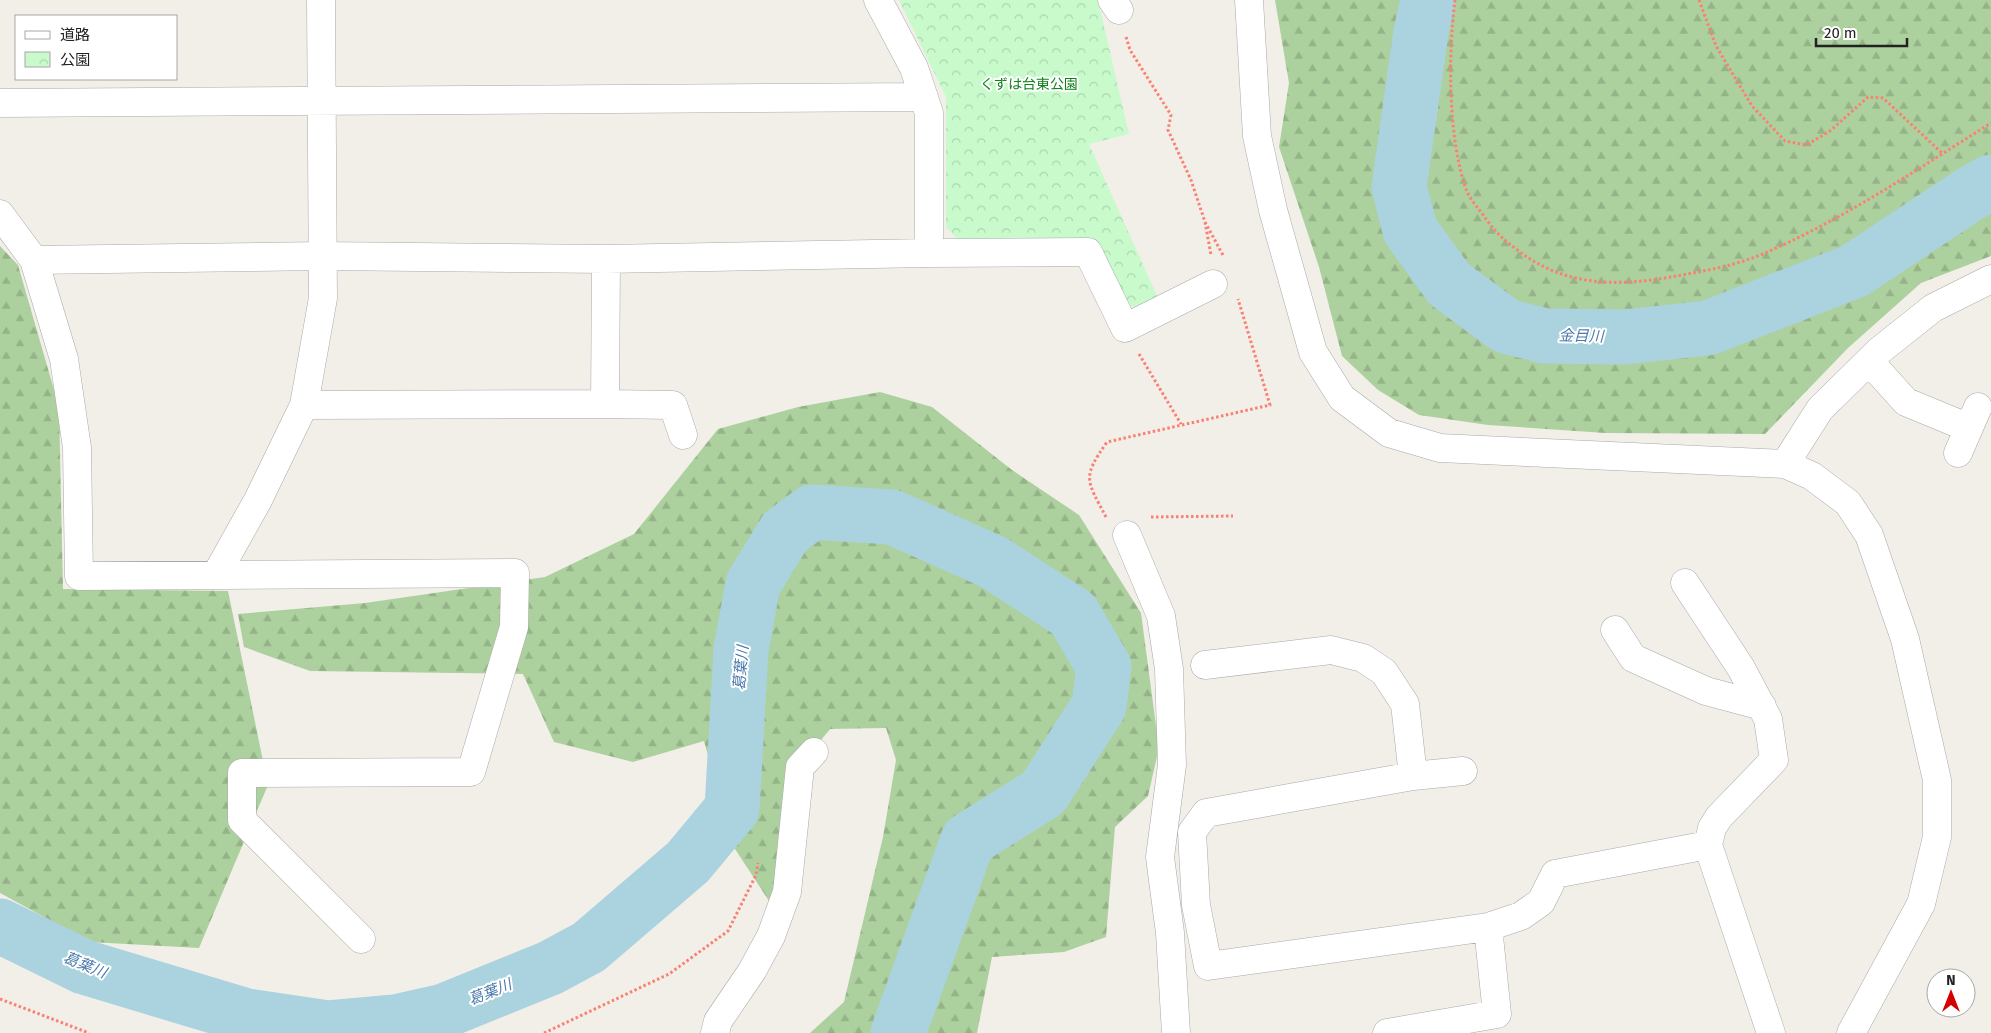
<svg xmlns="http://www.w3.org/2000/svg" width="1991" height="1033" font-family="'Fira Sans','Noto Sans JP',sans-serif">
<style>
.forest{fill:url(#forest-firs)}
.park{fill:url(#park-crowns)}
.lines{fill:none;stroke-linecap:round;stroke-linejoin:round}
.river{stroke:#aad3df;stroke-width:55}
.minor-casing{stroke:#a9a9a9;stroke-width:29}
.path{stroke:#fa8072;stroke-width:3;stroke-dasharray:2.5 2.5;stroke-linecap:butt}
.minor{stroke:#fff;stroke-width:28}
.labels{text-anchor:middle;stroke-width:4;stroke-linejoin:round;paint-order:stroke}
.park-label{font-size:14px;fill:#0c8416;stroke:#fff}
.water-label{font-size:15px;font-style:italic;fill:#4a7aab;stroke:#fff}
</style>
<defs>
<pattern id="forest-firs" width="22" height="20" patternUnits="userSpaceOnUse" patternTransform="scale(1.25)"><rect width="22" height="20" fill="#add19e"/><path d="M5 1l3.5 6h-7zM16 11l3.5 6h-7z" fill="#95b388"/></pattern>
<pattern id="park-crowns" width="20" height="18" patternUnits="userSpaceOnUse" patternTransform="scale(1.25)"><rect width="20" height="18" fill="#c8facc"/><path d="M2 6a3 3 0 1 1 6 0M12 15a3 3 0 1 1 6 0" fill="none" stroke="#acd6af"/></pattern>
</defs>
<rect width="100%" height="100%" fill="#f2efe9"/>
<path class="forest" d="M1275 0H1991V256L1921 283 1848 348 1765 434 1605 433 1488 425 1419 415 1378 390 1342 356 1319 267 1279 147 1289 83Z
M0 246 18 265 59 407 63 589 228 591 268 785 199 948 90 942 0 893Z
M880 392 932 407 1012 470 1079 515 1141 613 1159 748 1148 796 1115 827 1106 937 1064 952 992 957 977 1033H810L844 1002 883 837 896 760 886 728 830 729 790 778 771 904 735 849 704 741 633 762 554 742 523 674 310 671 244 647 238 614 365 603 545 577 634 534 718 429 798 407Z"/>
<path class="park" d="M899 0H1098L1129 134 1089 144 1158 298 1137 308 1124 303 1094 239 958 240 946 227V97Z"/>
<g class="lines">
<path class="river" d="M1428 0 1421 32 1399 187 1410 230 1449 284 1506 326 1545 336 1624 337 1708 328 1854 271 1970 194 1991 182
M0 926 84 967 247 1016 328 1028 395 1022 444 1011 550 968 589 947 688 862 732 809 741 650 753 584 785 532 812 512 892 517 993 562 1073 614 1104 667 1099 706 1043 793 968 840 898 1033"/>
<g class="minor-casing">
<path id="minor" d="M1112 0 1119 10
M1249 0 1257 136 1273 210 1313 352 1342 398 1389 433 1440 448 1785 464 1812 476 1848 503 1869 535 1905 639 1937 780V837L1921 904 1851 1033
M0 103 924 97
M0 214 34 260 64 359 77 448 79 576 515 573 514 627 471 772 242 773V820L361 939
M929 253 1088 252 1125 328 1213 284
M34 260 323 256 606 259 929 253V113L914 68 878 0
M1869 361 1906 402 1969 428
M605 404 673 405 683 435
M304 405 605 404 606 259
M1958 453 1978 407
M1785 464 1820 409 1879 351 1933 308 1991 279
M1127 535 1161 616 1169 669 1172 765 1160 857 1170 933 1176 1033
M216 575 258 500 304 405 323 298 321 0
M1685 583 1741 668 1768 719 1774 760 1719 817 1712 828 1708 845 1771 1033
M1615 630 1633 658 1706 691 1762 706
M1205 665 1331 650 1363 658 1384 672 1405 704 1413 776
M1463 771 1413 776 1206 813 1192 832 1196 905 1208 966 1488 927 1521 916 1541 902 1555 874 1708 845
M715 1033 718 1021 752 971 771 936 787 892 800 767 814 752
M1387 1033 1497 1014 1488 927"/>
</g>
<path class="path" d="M1455 0C1448 54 1448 138 1466 189 1470 200 1480 210 1486 219 1496 233 1506 242 1520 252 1571 290 1627 286 1687 274 1717 269 1747 262 1774 249 1850 215 1921 167 1991 123
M1699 0 1716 46 1752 106 1785 141 1806 145 1830 131 1868 97 1883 98 1943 154
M1126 37 1130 50 1171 115 1168 130 1191 180 1205 222 1211 255
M1205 222 1224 257
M1139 354 1181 424
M1106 517C1086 479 1082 478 1107 442L1270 405 1238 299
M1151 517 1233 516
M0 999 89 1033
M544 1033 669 974 728 931 756 875 758 863"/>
<use href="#minor" class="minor"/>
</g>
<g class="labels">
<g class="park-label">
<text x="1029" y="89">くずは台東公園</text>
</g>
<g class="water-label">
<text transform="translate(1581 336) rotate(1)" y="5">金目川</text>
<text transform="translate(741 668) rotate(-85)" y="5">葛葉川</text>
<text transform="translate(85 965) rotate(22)" y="5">葛葉川</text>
<text transform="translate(490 992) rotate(-22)" y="5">葛葉川</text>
</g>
</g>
<rect x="15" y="15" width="162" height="65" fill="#ffffff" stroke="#a7a7a7"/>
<rect x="25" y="31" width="25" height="8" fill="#ffffff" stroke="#a7a7a7"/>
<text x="60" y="40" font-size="15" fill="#222222">道路</text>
<rect x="25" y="52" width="25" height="15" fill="url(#park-crowns)" stroke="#a7a7a7"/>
<text x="60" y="65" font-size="15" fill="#222222">公園</text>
<g transform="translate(1951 993)"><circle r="24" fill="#ffffff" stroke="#a7a7a7"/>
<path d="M0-4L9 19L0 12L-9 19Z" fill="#d40000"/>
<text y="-8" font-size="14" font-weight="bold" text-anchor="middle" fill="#222222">N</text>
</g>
<path d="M1816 38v8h91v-8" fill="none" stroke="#222222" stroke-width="2.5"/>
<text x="1824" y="38" font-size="15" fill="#222222" stroke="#ffffff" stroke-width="4" paint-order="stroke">20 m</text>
</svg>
